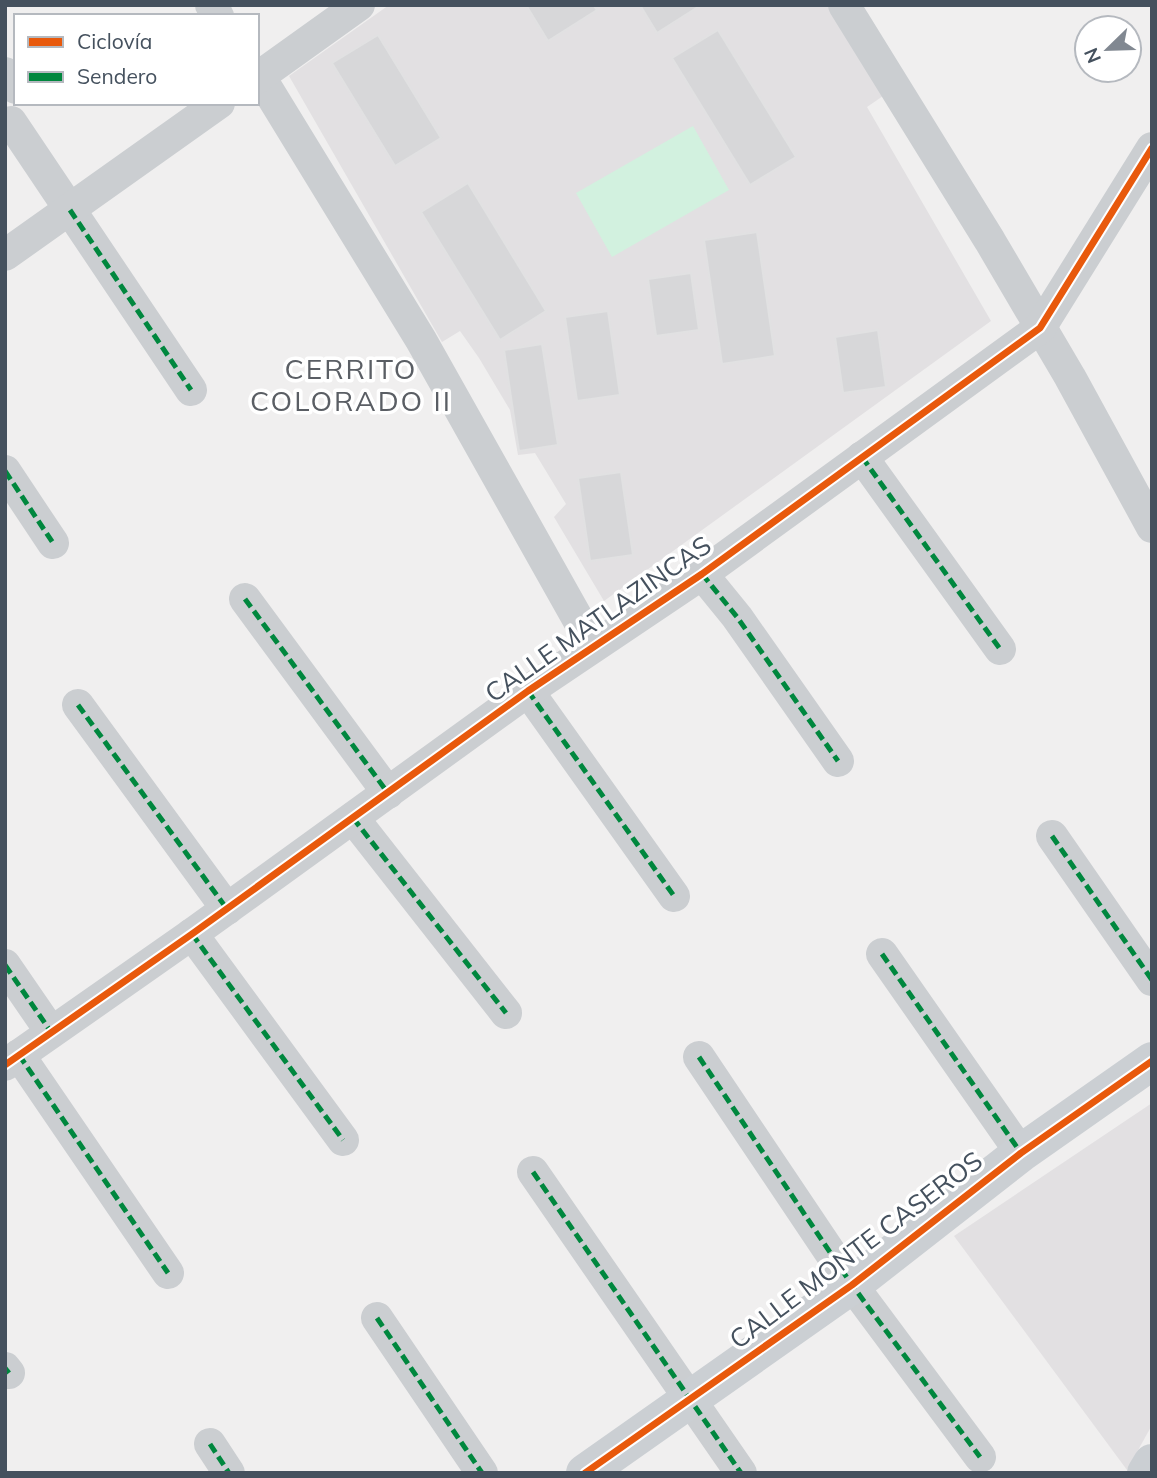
<svg xmlns="http://www.w3.org/2000/svg" width="1157" height="1478" font-family="Mulish,sans-serif">
<style>
.education{fill:#e2e0e2}
.green{fill:#d2f1df}
.building{fill:#d7d7d9;stroke:#e1e1e2;stroke-width:2}
.lines{fill:none;stroke-linecap:round;stroke-linejoin:round}
.street{stroke:#cbced1;stroke-width:32}
.secondary{stroke:#cbcfd3;stroke-width:38}
.quiet{stroke:#00873e;stroke-width:5;stroke-dasharray:10 5;stroke-linecap:butt}
.cycleway-casing{stroke:#fff;stroke-width:11}
.cycleway{stroke:#e8590c;stroke-width:7}
.labels{text-anchor:middle;stroke-width:7;stroke-linejoin:round;paint-order:stroke}
.street-label{font-size:26px;fill:#45515e;stroke:#fff}
.neighbourhood-label{font-size:28px;letter-spacing:2px;fill:#5a5e64;stroke:#fff}
</style>
<rect width="100%" height="100%" fill="#f0efef"/>
<g class="education">
<path d="M 389,5 L 828,5 L 883,96 L 867,107 L 991,321 L 604,601 L 554,517 L 566,504 L 535,453 L 518,455 L 510,410 L 479,358 L 460,331 L 442,342 L 289,76 Z"/>
<path d="M 1152,1103 L 1152,1425 L 1127,1470 L 954,1236 Z"/>
</g>
<path class="green" d="M 693,126 L 729,190 L 612,257 L 576,193 Z"/>
<g class="building">
<path d="M 526,5 L 593,5 L 597,10 L 548,41 Z"/>
<path d="M 640,5 L 701,5 L 657,33 Z"/>
<path d="M 718,30 L 796,157 L 750,185 L 672,58 Z"/>
<path d="M 378,35 L 441,138 L 395,166 L 332,63 Z"/>
<path d="M 468,183 L 546,311 L 500,340 L 421,212 Z"/>
<path d="M 757,232 L 775,356 L 722,364 L 704,240 Z"/>
<path d="M 691,273 L 699,330 L 656,336 L 648,279 Z"/>
<path d="M 608,311 L 620,395 L 577,401 L 565,317 Z"/>
<path d="M 878,330 L 886,387 L 843,393 L 835,337 Z"/>
<path d="M 542,344 L 558,445 L 519,451 L 504,350 Z"/>
<path d="M 621,472 L 633,555 L 590,561 L 578,478 Z"/>
</g>
<g class="lines">
<g class="street">
<path d="M 211,5 L 218,16"/>
<path d="M 844,5 L 990,241 L 1070,377 L 1152,527"/>
<path d="M 257,72 L 421,340 L 593,646"/>
<path d="M 5,73 L 16,88"/>
<path d="M 257,78 L 359,5"/>
<path d="M 11,122 L 191,390"/>
<path d="M 5,255 L 219,103"/>
<path d="M 862,457 L 1000,649"/>
<path d="M 5,471 L 53,543"/>
<path d="M 702,574 L 737,617 L 838,761"/>
<path d="M 245,599 L 388,793"/>
<path d="M 528,691 L 674,896"/>
<path d="M 78,705 L 227,909"/>
<path d="M 353,818 L 506,1013"/>
<path d="M 1052,836 L 1152,980"/>
<path d="M 192,934 L 343,1140"/>
<path d="M 882,954 L 1021,1153"/>
<path d="M 5,965 L 51,1032"/>
<path d="M 19,1055 L 168,1273"/>
<path d="M 699,1057 L 852,1285 L 980,1457"/>
<path d="M 5,1065 L 192,934 L 528,691 L 702,574 L 1040,328 L 1152,148"/>
<path d="M 533,1172 L 741,1473"/>
<path d="M 377,1318 L 482,1473"/>
<path d="M 5,1368 L 9,1373"/>
<path d="M 210,1444 L 229,1473"/>
</g>
<g class="secondary">
<path d="M 585,1473 L 852,1285 L 1021,1153 L 1152,1061"/>
<path d="M 1146,1473 L 1152,1463"/>
</g>
<g class="quiet">
<path d="M 70,210 L 191,390"/>
<path d="M 862,457 L 1000,649"/>
<path d="M 5,471 L 53,543"/>
<path d="M 702,574 L 737,617 L 838,761"/>
<path d="M 245,599 L 388,793"/>
<path d="M 528,691 L 674,896"/>
<path d="M 78,705 L 227,909"/>
<path d="M 353,818 L 506,1013"/>
<path d="M 1052,836 L 1152,980"/>
<path d="M 192,934 L 343,1140"/>
<path d="M 882,954 L 1021,1153"/>
<path d="M 5,965 L 51,1032"/>
<path d="M 19,1055 L 168,1273"/>
<path d="M 699,1057 L 852,1285 L 980,1457"/>
<path d="M 533,1172 L 741,1473"/>
<path d="M 377,1318 L 482,1473"/>
<path d="M 5,1368 L 9,1373"/>
<path d="M 210,1444 L 229,1473"/>
</g>
<g class="cycleway-casing">
<g id="cycleway">
<path d="M 5,1065 L 192,934 L 528,691 L 702,574 L 1040,328 L 1152,148"/>
<path d="M 585,1473 L 852,1285 L 1021,1153 L 1152,1061"/>
</g>
</g>
<use href="#cycleway" class="cycleway"/>
</g>
<g class="labels">
<g class="street-label">
<text transform="translate(598 619) rotate(-35)" y="9">CALLE MATLAZINCAS</text>
<text transform="translate(856 1250) rotate(-37)" y="9">CALLE MONTE CASEROS</text>
</g>
<g class="neighbourhood-label">
<text x="351" y="379">CERRITO<tspan x="351" dy="32">COLORADO II</tspan></text>
</g>
</g>
<rect width="1157" height="1478" fill="none" stroke="#45515e" stroke-width="14"/>
<rect x="14" y="14" width="245" height="91" fill="#ffffff" stroke="#b5b9bf" stroke-width="2"/>
<rect x="28" y="37" width="35" height="10" fill="#e8590c" stroke="#b5b9bf" stroke-width="2"/>
<text x="77" y="49" font-size="21" fill="#45515e">Ciclovía</text>
<rect x="28" y="72" width="35" height="10" fill="#00873e" stroke="#b5b9bf" stroke-width="2"/>
<text x="77" y="84" font-size="21" fill="#45515e">Sendero</text>
<g transform="translate(1108 49) rotate(247)"><circle r="33" fill="#ffffff" stroke="#b5b9bf" stroke-width="2"/>
<path d="M0-5L12 26L0 18L-12 26Z" fill="#818891"/>
<text y="-10" font-size="19" font-weight="bold" text-anchor="middle" fill="#45515e">N</text>
</g>
</svg>
